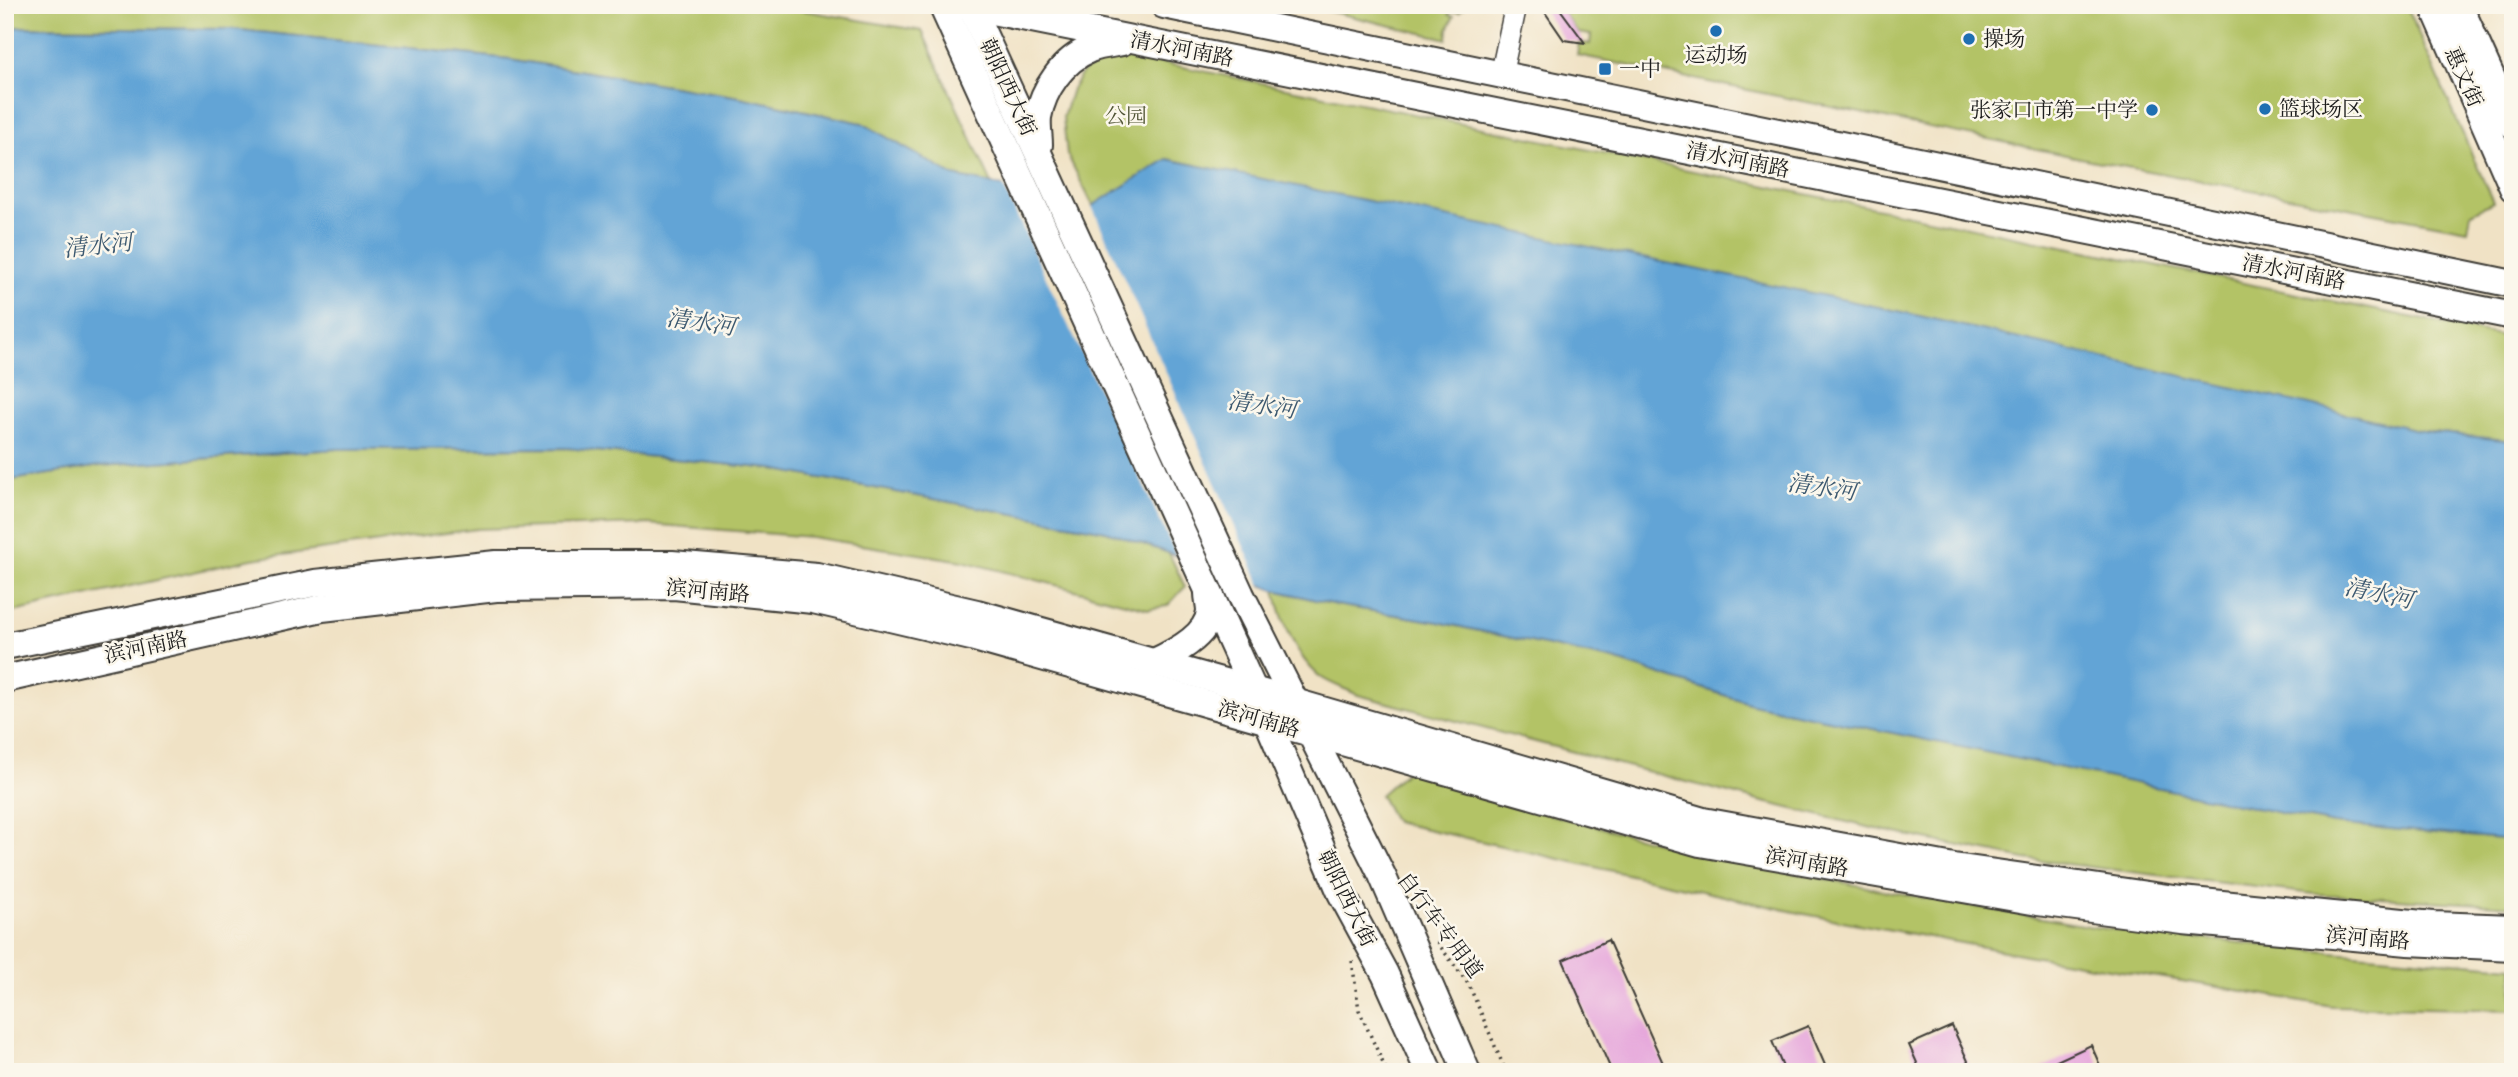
<svg xmlns="http://www.w3.org/2000/svg" width="2518" height="1077" font-family="Vollkorn,'Noto Serif SC',serif">
<style>
.green{fill:#b3c366;stroke:#687041;stroke-width:2}
.water{fill:#62a4d6;stroke:#3f6079;stroke-width:2}
.pier{fill:#f0e2c5}
.building{fill:#e6a7db}
.lines{fill:none;stroke-linecap:round;stroke-linejoin:round}
.minor-casing{stroke:#3c3a35;stroke-width:24}
.major-casing{stroke:#3c3a35;stroke-width:30}
.path{stroke:#3c3a35;stroke-width:3.5;stroke-dasharray:2 5;stroke-linecap:butt}
.minor{stroke:#fff;stroke-width:21}
.major{stroke:#fff;stroke-width:26}
.poi-dot{fill:#1f6fb2;stroke:#fbf7ec;stroke-width:2.5}
.labels{text-anchor:middle;stroke-width:5;stroke-linejoin:round;paint-order:stroke}
.poi-label{font-size:21px;fill:#1c1c1c;stroke:#fbf7ec;text-anchor:start}
.street-label{font-size:21px;fill:#1c1c1c;stroke:#fbf7ec}
.park-label{font-size:21px;fill:#515636;stroke:#fbf7ec}
.water-label{font-size:23px;font-style:italic;fill:#3c5970;stroke:#fbf7ec}
</style>
<rect width="100%" height="100%" fill="#fbf7ec"/>
<filter id="ink" filterUnits="userSpaceOnUse"><feTurbulence type="fractalNoise" baseFrequency=".0143" numOctaves="2"/><feDisplacementMap in="SourceGraphic" scale="14" xChannelSelector="R" yChannelSelector="G"/><feConvolveMatrix kernelMatrix="1 2 1 2 8 2 1 2 1" color-interpolation-filters="sRGB"/></filter>
<filter id="wash" filterUnits="userSpaceOnUse"><feTurbulence type="fractalNoise" baseFrequency=".00686" numOctaves="4" result="noise"/><feDisplacementMap in="SourceGraphic" scale="28" xChannelSelector="R" yChannelSelector="G"/><feGaussianBlur stdDeviation="1.57" result="paint"/><feColorMatrix in="noise" values="0 0 0 0 0 0 0 0 0 0 0 0 0 0 0 0 0 1.4 0 .05"/><feComposite in="paint" operator="in"/></filter>
<g filter="url(#wash)">
<rect width="100%" height="100%" fill="#f0e2c5"/>
<g class="green">
<path d="M 5,5 L 772,5 L 922,31 L 992,184 L 954,176 L 862,123 L 740,97 L 510,59 L 232,29 L 5,27 Z"/>
<path d="M 1303,5 L 1466,5 L 1459,12 L 1450,11 L 1449,15 L 1454,16 L 1448,29 L 1447,39 Z"/>
<path d="M 1557,5 L 2406,5 L 2493,202 L 2471,213 L 2468,230 L 2110,164 L 1577,55 L 1579,42 L 1590,44 L 1591,35 L 1578,33 Z"/>
<path d="M 1114,53 L 2513,338 L 2513,441 L 2423,431 L 1167,159 L 1093,206 L 1067,154 L 1063,117 L 1072,89 L 1088,64 Z"/>
<path d="M 566,448 L 772,469 L 1106,531 L 1169,553 L 1185,587 L 1167,606 L 1148,609 L 963,561 L 811,537 L 647,524 L 477,529 L 252,559 L 5,614 L 5,481 L 100,466 L 338,449 Z"/>
<path d="M 1275,590 L 1336,605 L 1438,622 L 1614,660 L 1752,704 L 2334,824 L 2513,840 L 2513,906 L 2314,894 L 2025,859 L 1876,829 L 1755,800 L 1358,695 C 1346,689 1330,684 1319,676 C 1294,654 1282,621 1275,590 Z"/>
<path d="M 1408,770 L 1540,812 L 1724,859 L 1892,892 L 2099,928 L 2319,951 L 2513,967 L 2513,1010 L 2332,1006 L 2037,957 L 1799,913 L 1395,822 L 1380,795 Z"/>
</g>
<path class="water" d="M 5,27 L 232,29 L 510,59 L 740,97 L 862,123 L 954,176 L 1092,206 L 1167,159 L 1898,311 L 2423,431 L 2513,441 L 2513,840 L 2334,824 L 1752,704 L 1614,660 L 1438,622 L 1336,605 L 1275,590 L 1106,531 L 772,469 L 566,448 L 338,449 L 100,466 L 5,481 Z"/>
<path class="pier" d="M 1001,182 L 1090,202 L 1263,590 L 1178,559 Z"/>
<g id="blocks">
<g class="building">
<path d="M 1540,5 L 1557,5 L 1585,43 L 1564,40 Z"/>
<path d="M 1608,940 L 1667,1072 L 1612,1072 L 1563,960 Z"/>
<path d="M 1808,1026 L 1828,1072 L 1785,1072 L 1772,1041 Z"/>
<path d="M 1952,1026 L 1973,1072 L 1921,1072 L 1909,1045 Z"/>
<path d="M 2091,1045 L 2103,1072 L 2033,1072 Z"/>
</g>
</g>
</g>
<g filter="url(#ink)">
<use href="#blocks" fill-opacity="0" stroke="#3c3a35" stroke-width="2"/>
<g class="lines">
<g class="minor-casing">
<path id="minor" d="M 1501,76 L 1516,5"/>
</g>
<g class="major-casing">
<g id="major">
<path d="M 942,5 L 1268,722 L 1341,893 L 1385,974 L 1429,1072"/>
<path d="M 962,5 L 2513,316"/>
<path d="M 970,5 L 1241,595 L 1382,875 L 1467,1072"/>
<path d="M 1164,5 L 2513,284"/>
<path d="M 2433,5 L 2513,188"/>
<path d="M 2459,5 L 2513,125"/>
<path d="M 1039,145 C 1039,136 1037,126 1038,117 C 1043,89 1063,60 1090,49 C 1100,45 1112,44 1122,42"/>
<path d="M 5,646 L 315,583 L 496,564 L 672,564 L 817,576 L 977,613 L 1253,690 L 1703,821 L 1954,867 L 2182,900 L 2433,925 L 2513,928"/>
<path d="M 1152,663 C 1172,654 1208,636 1210,611 C 1210,605 1208,599 1208,593"/>
<path d="M 5,679 L 322,608 L 496,588 L 674,586 L 813,600 L 971,637 L 1700,843 L 2038,902 L 2183,921 L 2408,942 L 2513,947"/>
</g>
</g>
<g class="path">
<path d="M 1437,942 L 1469,985 L 1506,1072"/>
<path d="M 1352,961 L 1359,1010 L 1387,1072"/>
</g>
<use href="#minor" class="minor"/>
<use href="#major" class="major"/>
</g>
</g>
<g class="poi-dot">
<circle cx="1716" cy="31" r="7"/>
<circle cx="1969" cy="39" r="7"/>
<rect x="1598" y="62" width="14" height="14" rx="3.5"/>
<circle cx="2265" cy="109" r="7"/>
<circle cx="2152" cy="110" r="7"/>
</g>
<g class="labels">
<g class="poi-label">
<text x="1983" y="46">操场</text>
<text x="1716" y="62" text-anchor="middle">运动场</text>
<text x="1619" y="76">一中</text>
<text x="2279" y="116">篮球场区</text>
<text x="2138" y="117" text-anchor="end">张家口市第一中学</text>
</g>
<g class="street-label">
<text transform="translate(1182 49) rotate(11)" y="7">清水河南路</text>
<text transform="translate(2464 77) rotate(66)" y="7">惠文街</text>
<text transform="translate(1008 87) rotate(65)" y="7">朝阳西大街</text>
<text transform="translate(1738 160) rotate(11)" y="7">清水河南路</text>
<text transform="translate(2294 272) rotate(11)" y="7">清水河南路</text>
<text transform="translate(708 591) rotate(5)" y="7">滨河南路</text>
<text transform="translate(146 647) rotate(-12)" y="7">滨河南路</text>
<text transform="translate(1259 719) rotate(16)" y="7">滨河南路</text>
<text transform="translate(1807 862) rotate(10)" y="7">滨河南路</text>
<text transform="translate(1347 898) rotate(64)" y="7">朝阳西大街</text>
<text transform="translate(1440 925) rotate(53)" y="7">自行车专用道</text>
<text transform="translate(2368 938) rotate(5)" y="7">滨河南路</text>
</g>
<g class="park-label">
<text x="1126" y="123">公园</text>
</g>
<g class="water-label">
<text transform="translate(98 245) rotate(-6)" y="8">清水河</text>
<text transform="translate(701 322) rotate(8)" y="8">清水河</text>
<text transform="translate(1262 405) rotate(8)" y="8">清水河</text>
<text transform="translate(1822 487) rotate(8)" y="8">清水河</text>
<text transform="translate(2379 593) rotate(12)" y="8">清水河</text>
</g>
</g>
<rect width="2518" height="1077" fill="none" stroke="#fbf7ec" stroke-width="28"/>
</svg>
